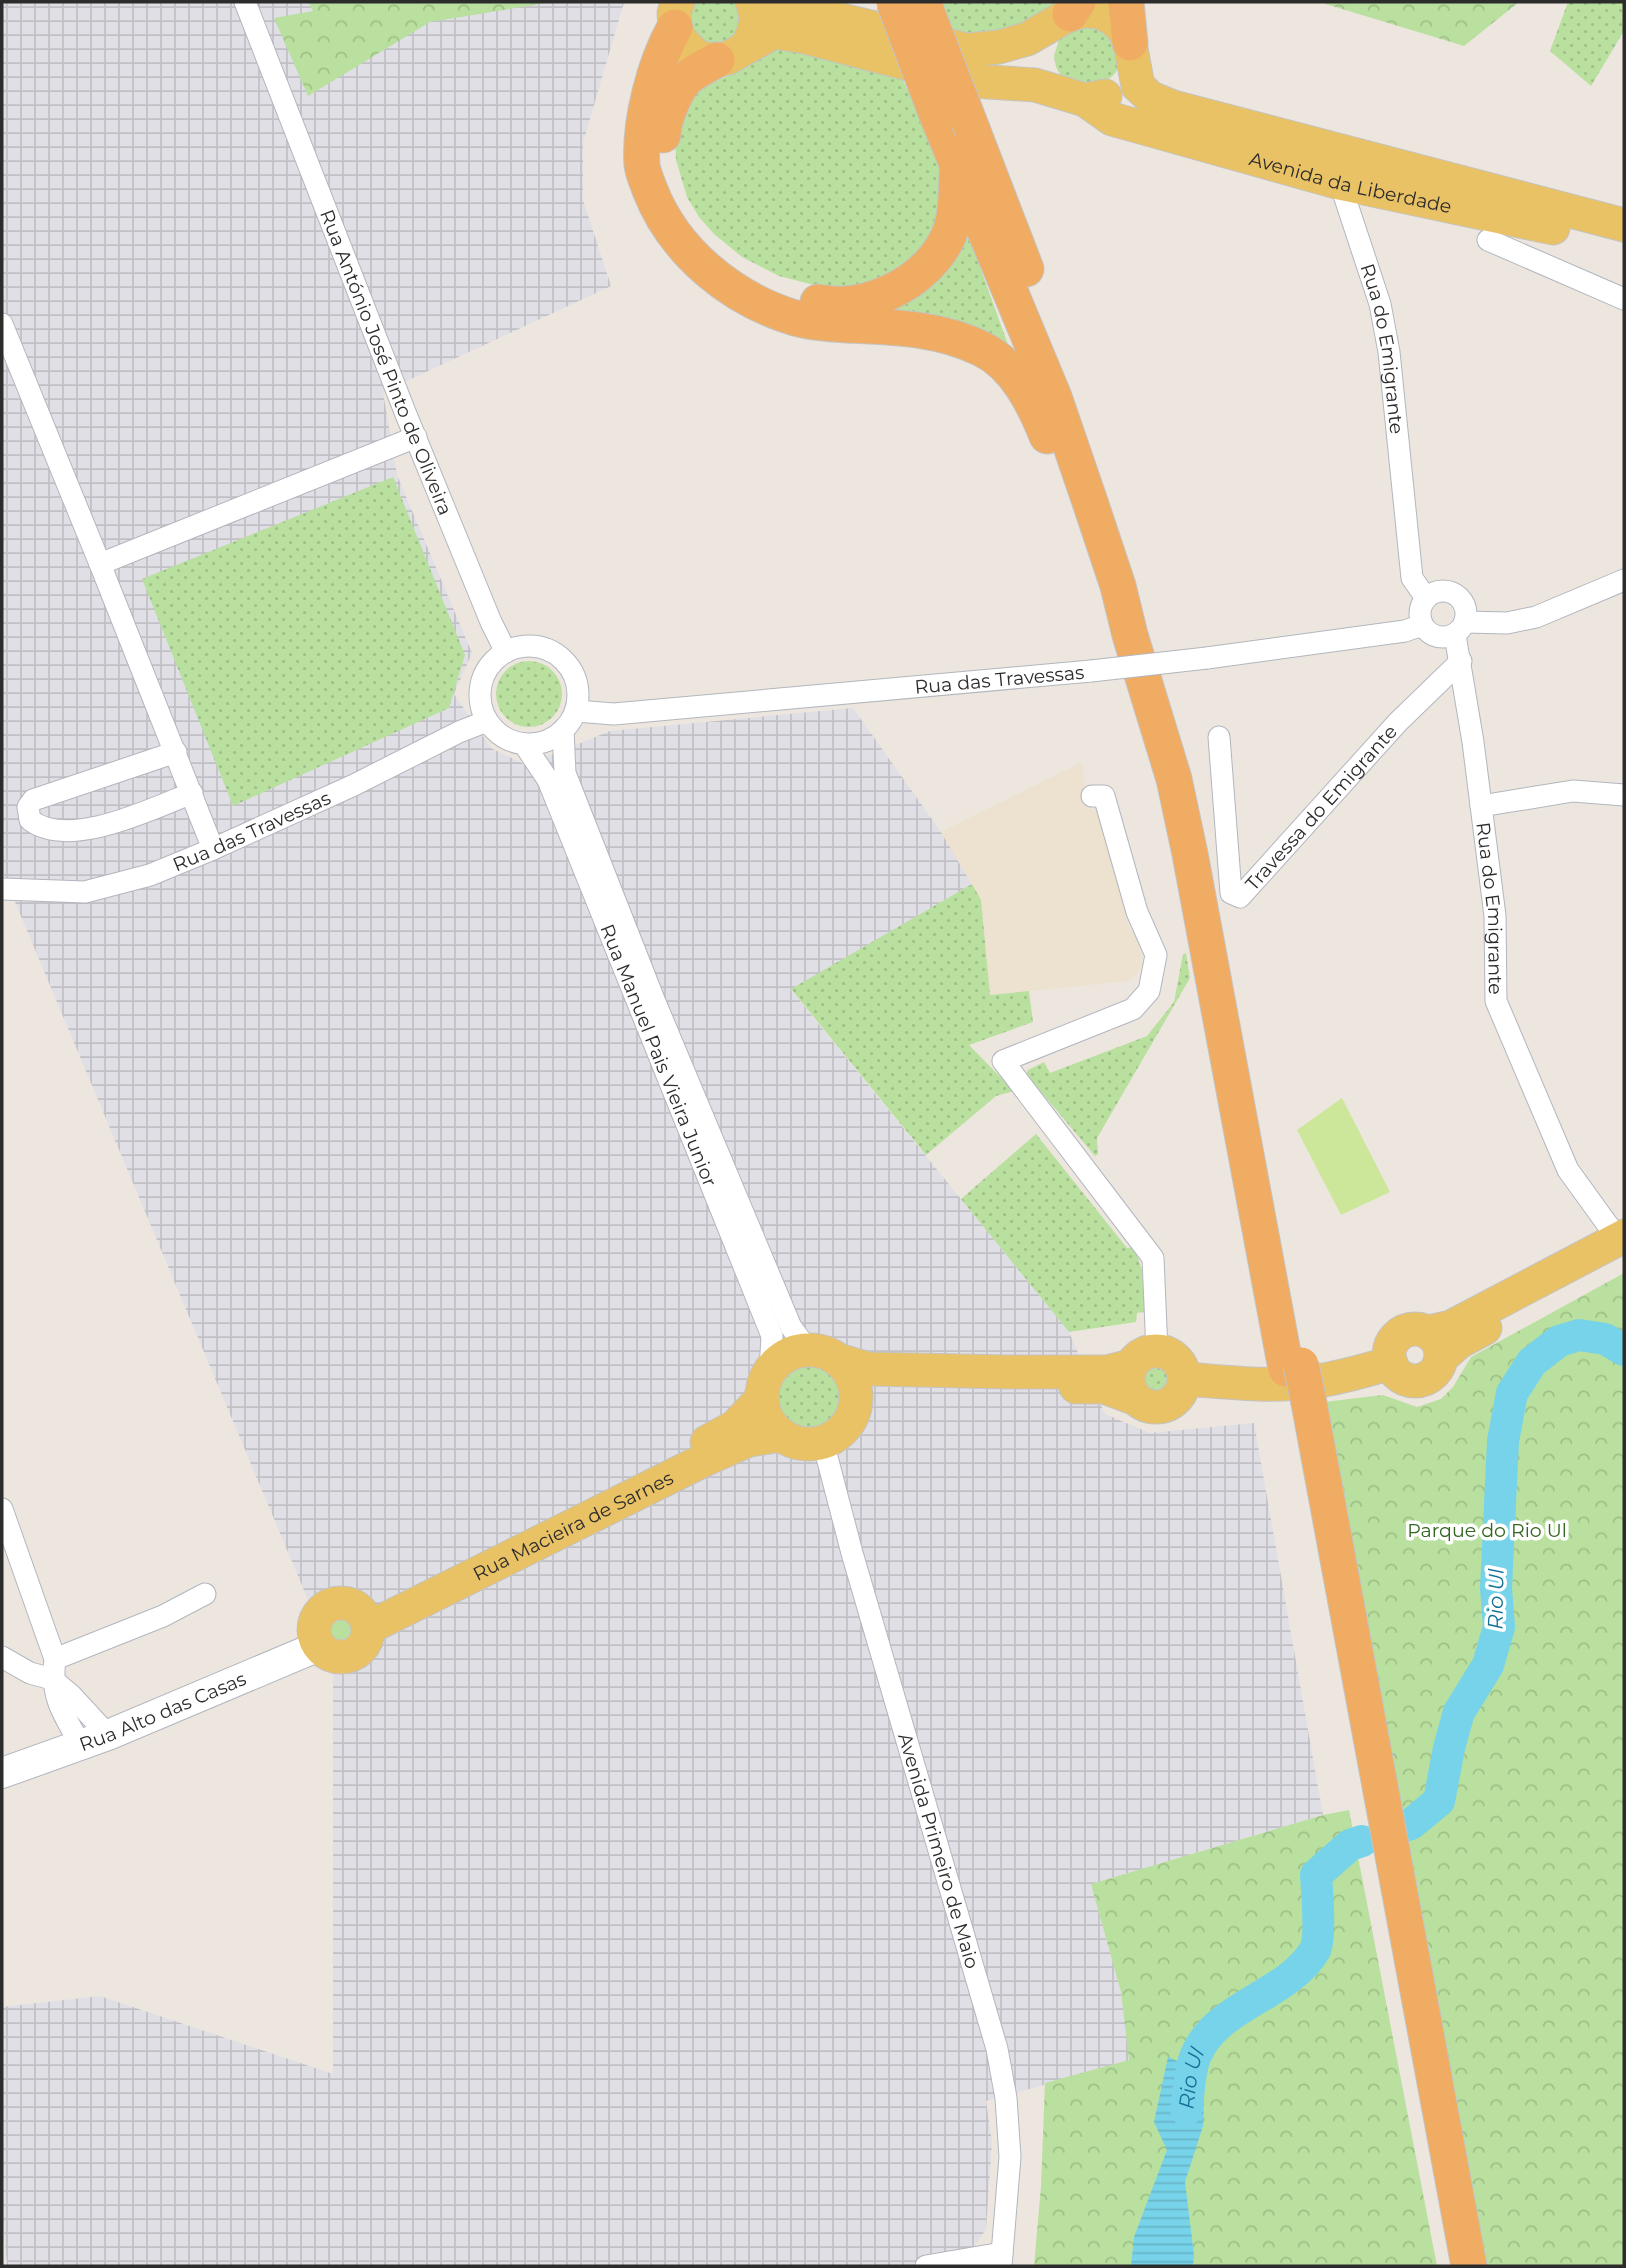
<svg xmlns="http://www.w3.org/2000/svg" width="1626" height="2268" font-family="Montserrat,sans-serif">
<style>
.industrial{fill:url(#industrial-grid)}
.education{fill:#ede1cf}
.grass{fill:url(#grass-dots)}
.forest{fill:url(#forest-crowns)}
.garden{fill:#b9e09e}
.pitch{fill:#cce79a}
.water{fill:url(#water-rules)}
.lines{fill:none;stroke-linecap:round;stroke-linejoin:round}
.river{stroke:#77d3e9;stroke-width:32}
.minor-casing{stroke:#b2b6be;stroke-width:23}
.secondary-casing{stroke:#b2b6be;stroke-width:32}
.primary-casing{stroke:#c4c4c4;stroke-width:35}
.trunk-casing{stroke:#c4c4c4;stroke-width:37}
.minor{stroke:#fff;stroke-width:21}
.secondary{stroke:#fff;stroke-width:30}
.primary{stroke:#eac266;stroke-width:33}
.trunk{stroke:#f0ac63;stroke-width:35}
.minor-bridge-casing{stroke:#b2b6be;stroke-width:23;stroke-linecap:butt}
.trunk-bridge-casing{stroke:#c4c4c4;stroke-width:37;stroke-linecap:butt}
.minor-bridge{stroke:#fff;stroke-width:21}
.trunk-bridge{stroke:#f0ac63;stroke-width:35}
.labels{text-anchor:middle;stroke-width:7;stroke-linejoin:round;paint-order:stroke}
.street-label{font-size:19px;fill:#2c2c2c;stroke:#fff}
.park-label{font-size:19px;fill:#32661e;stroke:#fff}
.water-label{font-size:21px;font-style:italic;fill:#147397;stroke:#fff}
</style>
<defs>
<pattern id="industrial-grid" width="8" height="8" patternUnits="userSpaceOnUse" patternTransform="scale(1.75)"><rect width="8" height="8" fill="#e0dfe6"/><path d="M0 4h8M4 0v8" fill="none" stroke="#c0c0c5"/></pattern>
<pattern id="grass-dots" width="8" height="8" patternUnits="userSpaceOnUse" patternTransform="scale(1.75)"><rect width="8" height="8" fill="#b9e09e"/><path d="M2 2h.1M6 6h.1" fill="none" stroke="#9fc088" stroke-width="1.8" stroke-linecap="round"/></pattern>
<pattern id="forest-crowns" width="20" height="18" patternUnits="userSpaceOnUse" patternTransform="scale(1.75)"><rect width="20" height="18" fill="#b9e09e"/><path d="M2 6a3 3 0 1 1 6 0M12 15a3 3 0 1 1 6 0" fill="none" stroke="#9fc088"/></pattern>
<pattern id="water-rules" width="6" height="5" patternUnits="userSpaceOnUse" patternTransform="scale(1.75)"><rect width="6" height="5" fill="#77d3e9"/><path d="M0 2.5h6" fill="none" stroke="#67b5c8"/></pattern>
</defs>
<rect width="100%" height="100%" fill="#ede6df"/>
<path class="industrial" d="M 2,2 L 624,2 L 583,143 L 583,200 L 611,286 L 383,392 L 397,475 L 472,653 L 454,694 L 491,748 L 526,765 L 610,731 L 853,708 L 941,832 L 972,884 L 791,990 L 1069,1332 L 1105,1414 L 1150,1433 L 1254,1423 L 1323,1815 L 1092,1884 L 1121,1992 L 1130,2061 L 986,2101 L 992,2142 L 986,2229 L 976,2244 L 974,2266 L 7,2266 L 2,2209 L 2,2007 L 100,1996 L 333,2074 L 333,1670 L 337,1669 L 2,871 Z"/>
<path class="education" d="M 1082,762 L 1088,809 L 1101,808 L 1128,900 L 1125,913 L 1129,927 L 1138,940 L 1142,962 L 1141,968 L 1138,973 L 1127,981 L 990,995 L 981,900 L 941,832 Z"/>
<g class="grass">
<path d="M 694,2 L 737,2 L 740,5 L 740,33 L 717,48 L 693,37 L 688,11 Z"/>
<path d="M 940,2 L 1058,2 L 1019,31 L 958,38 Z"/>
<path d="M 1568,2 L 1624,2 L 1624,31 L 1591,86 L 1550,51 Z"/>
<path d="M 1078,23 L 1110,30 C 1122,64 1127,73 1090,89 L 1061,76 L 1056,67 L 1054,56 L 1060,36 Z"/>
<path d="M 768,45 L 901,76 L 934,145 L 944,180 L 943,213 L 915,261 L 863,286 L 822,287 L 779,276 L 742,257 L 714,234 L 699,217 L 687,197 L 676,160 L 675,137 L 686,96 C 715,80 748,71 768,45 Z"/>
<path d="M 966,228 L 1011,353 L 877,307 Z"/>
<path d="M 393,477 L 465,655 L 449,708 L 233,806 L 142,579 Z"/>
<circle cx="529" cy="694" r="33"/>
<path d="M 972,884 L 981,900 L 990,995 L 1029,991 L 1033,1022 L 969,1045 L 1014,1091 L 996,1096 L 926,1155 L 791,989 Z"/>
<path d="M 1186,953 L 1190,978 L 1097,1138 L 1098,1154 L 1095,1156 L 1026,1074 L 1028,1070 L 1044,1062 L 1050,1073 L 1147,1036 L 1174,1002 L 1183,954 Z"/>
<path d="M 1036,1134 L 1127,1248 L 1134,1247 L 1142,1270 L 1145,1312 L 1137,1313 L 1136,1322 L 1069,1332 L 961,1199 Z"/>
<circle cx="808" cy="1397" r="33"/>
<circle cx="1156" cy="1381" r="15"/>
</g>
<g class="forest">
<path d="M 308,2 L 552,2 L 430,22 L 308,96 L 274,18 L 313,11 Z"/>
<path d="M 1319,2 L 1519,2 L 1464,46 Z"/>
<path d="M 1624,1273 L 1624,2266 L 1483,2266 L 1324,1402 L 1383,1395 L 1417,1407 L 1441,1399 L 1453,1387 L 1471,1357 Z"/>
<path d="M 1349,1810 L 1437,2266 L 1034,2266 L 1041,2186 L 1045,2083 L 1129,2060 L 1121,1992 L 1091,1884 L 1323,1815 Z"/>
</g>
<circle class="garden" cx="343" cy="1632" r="16"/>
<path class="pitch" d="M 1342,1098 L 1390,1192 L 1341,1215 L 1297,1130 Z"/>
<path class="water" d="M 1168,2057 L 1205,2073 L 1203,2126 L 1185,2182 L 1194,2255 L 1193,2266 L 1131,2266 L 1134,2237 L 1167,2150 L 1154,2122 Z"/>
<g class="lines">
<g class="river">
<path d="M 1398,1828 L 1411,1824 L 1439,1801 L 1449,1748 L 1459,1712 L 1488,1665 L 1499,1627 L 1496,1588 L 1503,1441 L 1512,1393 L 1532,1362 L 1559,1341 L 1579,1335 L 1605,1339 L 1624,1350"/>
<path id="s1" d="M 1186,2110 C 1189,2093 1189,2073 1195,2057 C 1216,2004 1287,1997 1315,1950 C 1321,1938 1317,1890 1316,1875 L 1350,1845 L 1362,1841"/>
</g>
<g class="minor-casing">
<g id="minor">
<path id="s2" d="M 245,2 L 405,412 L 491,622 L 506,652"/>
<path id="s3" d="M 1340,183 L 1380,304 L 1389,352 L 1412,578 L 1426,598"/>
<path d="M 1488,240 L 1624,299"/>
<path d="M 2,324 L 100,564 L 416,437"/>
<path d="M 100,564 L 213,849"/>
<circle cx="1443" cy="614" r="23"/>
<path d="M 1466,622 L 1507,623 L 1536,617 L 1624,580"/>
<path id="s4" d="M 1455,635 L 1473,742 L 1495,916 L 1496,1001 L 1568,1170 L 1618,1239"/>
<circle cx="529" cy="695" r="49"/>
<path d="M 1207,658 L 1405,631 L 1422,625"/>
<path id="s5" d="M 576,711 L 614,714 L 1091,671"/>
<path d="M 563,730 L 565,773 L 655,1002 L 791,1327 L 808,1350"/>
<path id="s6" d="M 1219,737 L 1231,893 L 1240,897 L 1398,722 L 1461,661"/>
<path id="s7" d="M 524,744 L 548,780 L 772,1336 L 770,1371"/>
<path d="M 176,752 L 33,800 L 28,807 L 30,820 C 69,850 151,809 192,793"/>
<path d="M 1092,796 L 1104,796 L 1137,912 L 1156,955 L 1149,991 L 1133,1009 L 1003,1061 L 1153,1258 L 1157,1351"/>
<path d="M 1481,806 L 1573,791 L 1624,795"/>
<path id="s8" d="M 2,889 L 85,892 L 150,875 L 213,849 L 354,785 L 459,732 L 487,721"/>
<path id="s9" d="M 823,1442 L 852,1553 L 997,2049 L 1006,2098 L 1010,2157 L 1001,2266"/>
<path d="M 2,1509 L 55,1659 C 50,1696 63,1714 81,1745"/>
<path d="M 2,1657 L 30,1673 L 52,1679 L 72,1696 L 108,1735"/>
<path d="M 55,1659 L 163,1616 L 205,1594"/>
<path d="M 926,2266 L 1002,2253"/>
</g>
</g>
<g class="secondary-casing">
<g id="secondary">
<path id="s10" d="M 2,1773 L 108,1735 L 319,1646"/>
</g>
</g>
<g class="primary-casing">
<g id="primary">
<path d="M 678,2 L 674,13 L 675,27 L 679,38 L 695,55 L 706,59 L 717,60 L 728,58 L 774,32 L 805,37 L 974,81 L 1035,85 L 1085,100 L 1105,96"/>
<path d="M 780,2 L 808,12 L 967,50 L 999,47 L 1027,39 L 1070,14 L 1085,11 L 1100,12 L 1113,19 L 1124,29 L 1130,43 L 1138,86 L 1151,98 L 1173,107 L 1624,225"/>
<path d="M 747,46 C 755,31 759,18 752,2"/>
<path id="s11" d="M 1085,100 L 1112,119 L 1340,183 L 1553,228"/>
<circle cx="1415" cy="1355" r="26"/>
<path d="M 1428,1332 L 1451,1327 L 1624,1236"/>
<circle cx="809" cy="1397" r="47"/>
<circle cx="1156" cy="1379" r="28"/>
<path d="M 1441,1358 L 1459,1342 L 1485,1328"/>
<path d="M 838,1360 L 869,1369 L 1010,1372 L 1107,1372 L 1131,1366"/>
<path d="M 1185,1379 C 1228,1382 1273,1388 1316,1381 C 1341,1378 1366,1370 1391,1363"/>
<path d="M 1076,1387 L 1104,1387 L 1134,1398"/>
<path d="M 707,1442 L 736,1426 L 762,1398"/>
<circle cx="341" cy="1630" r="27"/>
<path id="s12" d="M 368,1628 L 704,1460 L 749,1440 L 782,1435"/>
</g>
</g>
<g class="trunk-casing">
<g id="trunk">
<path d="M 1126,2 L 1130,43"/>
<path d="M 1070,14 L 1078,2"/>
<path d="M 675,27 C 654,64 639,123 642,165 C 643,173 647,182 650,190 C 674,252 732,299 795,318 C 812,323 831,324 848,325 C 894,327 940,328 982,349 C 1015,365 1034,403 1047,436"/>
<path d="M 938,118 L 1054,397 L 1090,502 L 1118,586 L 1130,635 L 1174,779 L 1190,854 L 1286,1369"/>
<path d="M 972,129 L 1026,269"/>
<path d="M 663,135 C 663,124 666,117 670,107 C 682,77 689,75 717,60"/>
<path d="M 818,302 C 866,312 923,284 946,241 C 957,221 956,195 957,173"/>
<path d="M 1309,1403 L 1469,2266"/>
</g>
</g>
<use href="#minor" class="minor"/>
<use href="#secondary" class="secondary"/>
<use href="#primary" class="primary"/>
<use href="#trunk" class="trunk"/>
<g class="minor-bridge-casing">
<path id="minor-bridge" d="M 1091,671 L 1207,658"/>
</g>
<g class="trunk-bridge-casing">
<g id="trunk-bridge">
<path d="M 894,2 L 938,118"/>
<path d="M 923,2 L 972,129"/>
<path d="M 1301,1365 L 1309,1403"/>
</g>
</g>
<use href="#minor-bridge" class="minor-bridge"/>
<use href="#trunk-bridge" class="trunk-bridge"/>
</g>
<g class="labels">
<g class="street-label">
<text dy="7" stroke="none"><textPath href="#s11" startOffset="280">Avenida da Liberdade</textPath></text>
<text dy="7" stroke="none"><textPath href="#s3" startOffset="172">Rua do Emigrante</textPath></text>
<text dy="7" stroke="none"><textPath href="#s2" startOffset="387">Rua António José Pinto de Oliveira</textPath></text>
<text dy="7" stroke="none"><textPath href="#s5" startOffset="425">Rua das Travessas</textPath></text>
<text dy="7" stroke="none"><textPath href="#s6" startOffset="287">Travessa do Emigrante</textPath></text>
<text dy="7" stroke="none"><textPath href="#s8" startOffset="261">Rua das Travessas</textPath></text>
<text dy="7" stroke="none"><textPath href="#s4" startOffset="276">Rua do Emigrante</textPath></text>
<text dy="7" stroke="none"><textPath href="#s7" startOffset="340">Rua Manuel Pais Vieira Junior</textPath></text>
<text dy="7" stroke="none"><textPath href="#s12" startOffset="229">Rua Macieira de Sarnes</textPath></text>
<text dy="7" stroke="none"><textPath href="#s10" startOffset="172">Rua Alto das Casas</textPath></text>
<text dy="7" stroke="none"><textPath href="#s9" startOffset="425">Avenida Primeiro de Maio</textPath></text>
</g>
<g class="park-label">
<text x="1487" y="1537">Parque do Rio Ul</text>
</g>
<g class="water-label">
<text transform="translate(1496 1599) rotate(-89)" y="7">Rio Ul</text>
<text dy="7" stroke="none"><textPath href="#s1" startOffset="32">Rio Ul</textPath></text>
</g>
</g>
<rect width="1626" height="2268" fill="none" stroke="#2c2c2c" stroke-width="7"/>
</svg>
